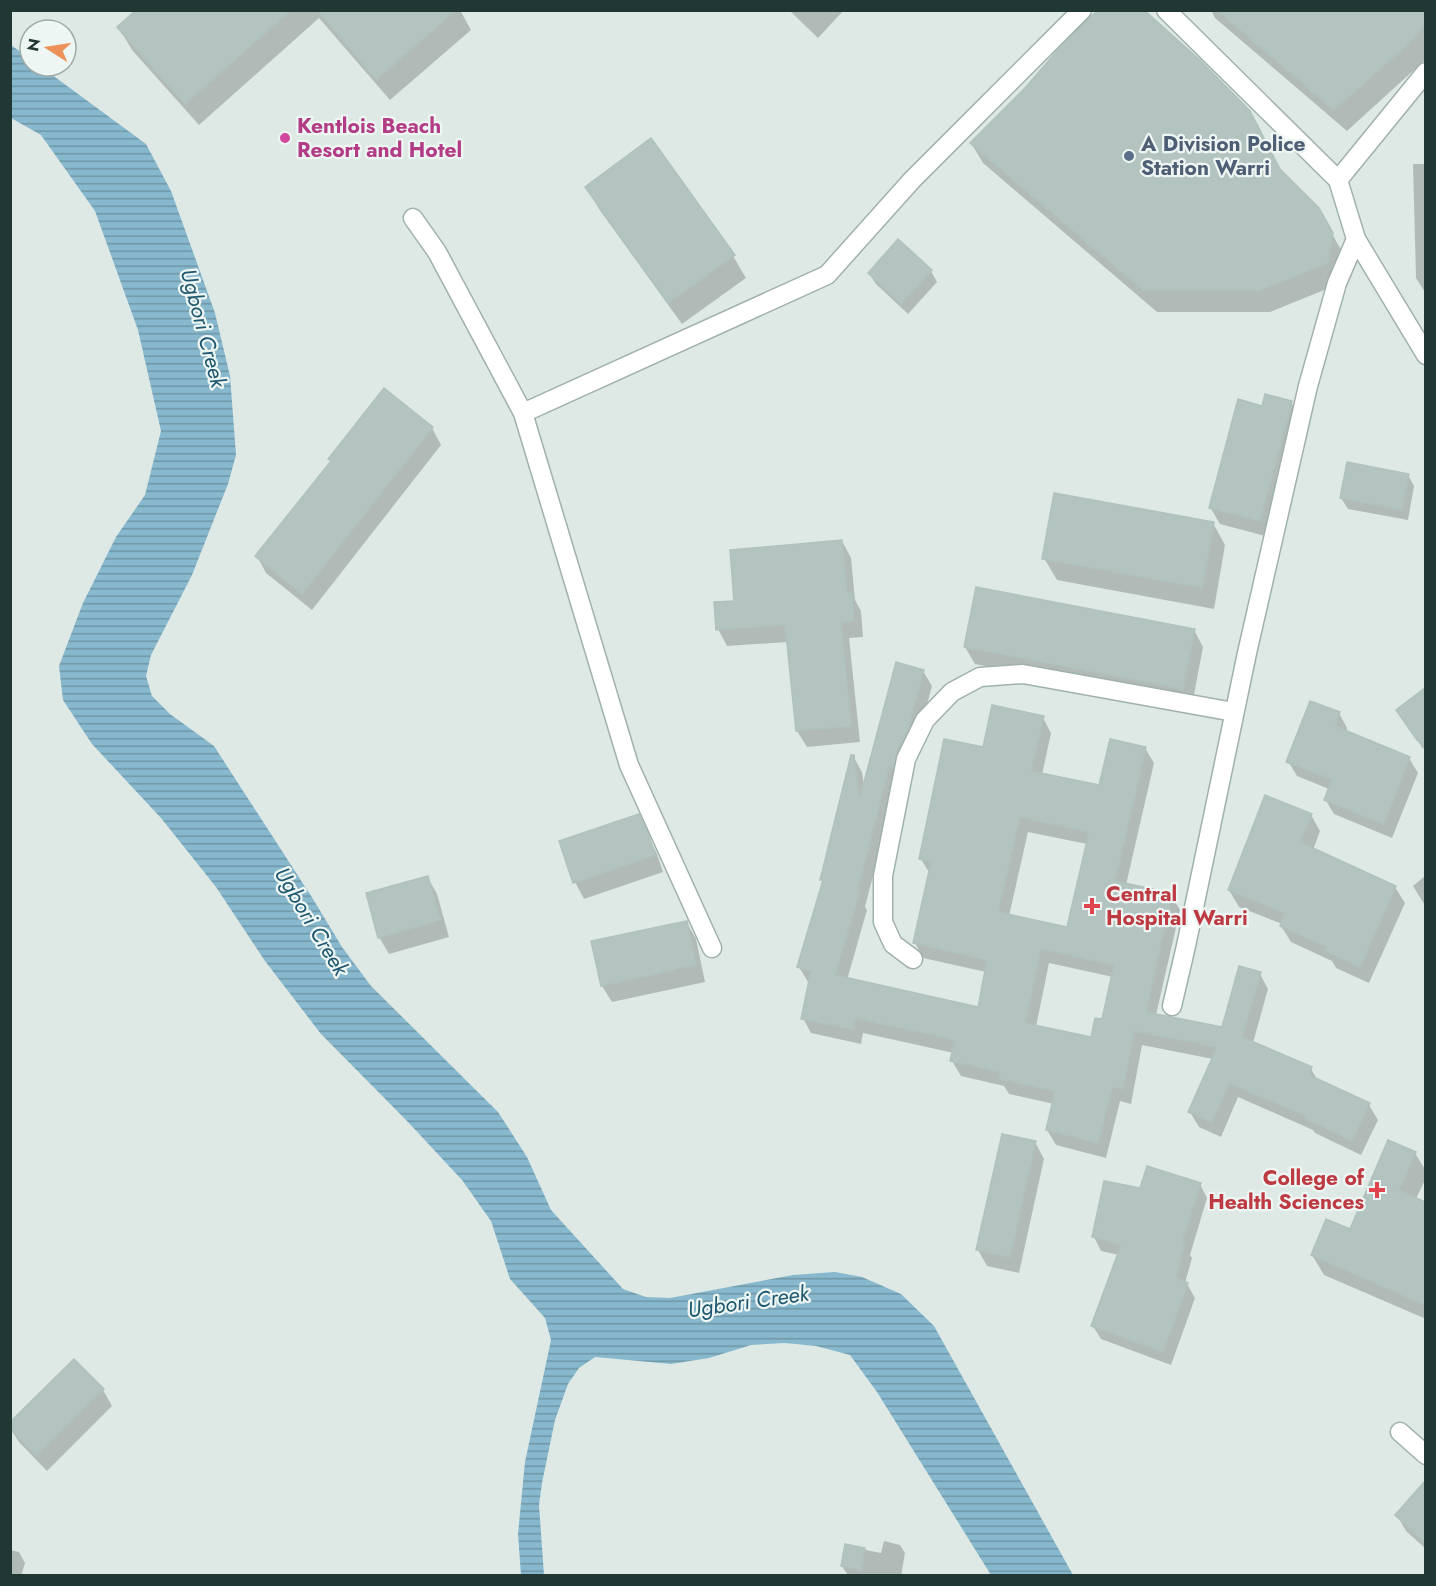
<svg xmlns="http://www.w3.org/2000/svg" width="1436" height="1586" font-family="Jost,sans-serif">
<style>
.water{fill:url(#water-rules)}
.shadow{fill:#0003;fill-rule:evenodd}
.building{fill:#b3c3bf;stroke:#b0c2bd;stroke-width:1.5;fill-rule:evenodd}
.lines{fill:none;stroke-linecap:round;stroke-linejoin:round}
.minor-casing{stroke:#a1b0ac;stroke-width:21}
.minor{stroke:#fff;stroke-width:18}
.hotel-dot{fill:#d1479c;stroke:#eef6f3;stroke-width:2}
.service-dot{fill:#5c6f8a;stroke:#eef6f3;stroke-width:2}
.health-dot{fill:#e0444e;stroke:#eef6f3;stroke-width:2}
.labels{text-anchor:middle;stroke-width:4.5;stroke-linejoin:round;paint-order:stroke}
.hotel-label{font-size:21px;font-weight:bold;fill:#b23c85;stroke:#eef6f3;text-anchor:start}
.service-label{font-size:21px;font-weight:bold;fill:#4e5e75;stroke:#eef6f3;text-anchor:start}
.health-label{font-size:21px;font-weight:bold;fill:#be3a42;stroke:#eef6f3;text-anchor:start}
.water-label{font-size:22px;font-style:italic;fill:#1d5770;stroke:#eef6f3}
</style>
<defs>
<pattern id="water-rules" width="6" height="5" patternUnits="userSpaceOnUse" patternTransform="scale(1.5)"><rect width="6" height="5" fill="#87b8cd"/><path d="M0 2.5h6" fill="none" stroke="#6e96a7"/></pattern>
</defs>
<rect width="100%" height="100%" fill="#dee9e5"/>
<path class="water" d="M 11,45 L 30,59 L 30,66 L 40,66 L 146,144 L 171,191 L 215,313 L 230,376 L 236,455 L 228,484 L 192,575 L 151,655 L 146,676 L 152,696 L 170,714 L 214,746 L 313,899 L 342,947 L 371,986 L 498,1112 L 527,1157 L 551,1210 L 623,1289 L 646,1297 L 670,1298 L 793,1275 L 835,1272 L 862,1277 L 901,1294 L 934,1326 L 1073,1575 L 991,1575 L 877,1392 L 850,1355 L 816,1346 L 785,1343 L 751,1345 L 709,1358 L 671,1364 L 595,1357 L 579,1368 L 568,1384 L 555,1420 L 542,1483 L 539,1505 L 544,1575 L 521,1575 L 518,1534 L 525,1462 L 551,1340 L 545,1318 L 510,1279 L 491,1221 L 462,1180 L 408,1122 L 321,1034 L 265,961 L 216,887 L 161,818 L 92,744 L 63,700 L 59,666 L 83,603 L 116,537 L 145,495 L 161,431 L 138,330 L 95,211 L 41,135 L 11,118 Z"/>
<g class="shadow">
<path d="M 138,10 L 460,10 L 471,30 L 390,100 L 319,18 L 199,125 L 132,50 L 119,28 Z"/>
<path d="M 789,10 L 844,10 L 818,38 Z"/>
<path d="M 1211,10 L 1426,10 L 1426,59 L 1347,131 L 1215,18 Z"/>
<path d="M 971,143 L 1282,173 L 1318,209 L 1344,255 L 1339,284 L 1270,312 L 1157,312 L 983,163 Z"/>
<path d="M 1413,164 L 1426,164 L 1426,294 L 1416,278 Z"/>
<path d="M 587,187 L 733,256 L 746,278 L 682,324 L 599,209 Z"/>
<path d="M 931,271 L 937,282 L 908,314 L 876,284 L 869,273 Z"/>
<path d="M 1291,402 L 1300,419 L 1269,537 L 1220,524 L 1210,507 Z"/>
<path d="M 432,428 L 441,445 L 312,610 L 266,573 L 257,556 L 332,463 L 330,459 Z"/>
<path d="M 1408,475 L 1414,486 L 1408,520 L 1348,509 L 1341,498 Z"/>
<path d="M 1213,523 L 1225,545 L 1214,609 L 1057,580 L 1044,558 Z"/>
<path d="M 842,541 L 851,558 L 855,600 L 861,611 L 863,637 L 849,638 L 860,742 L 807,747 L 797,731 L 788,642 L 727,646 L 718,629 Z"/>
<path d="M 1194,630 L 1203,647 L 1192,705 L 975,664 L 965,647 Z"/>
<path d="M 923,671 L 932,686 L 916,745 L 897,782 L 865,907 L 867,910 L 847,980 L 979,1009 L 986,972 L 923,958 L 915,943 L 930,874 L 921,859 L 984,749 L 1043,718 L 1051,733 L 1042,775 L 1101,787 L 1145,748 L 1154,763 L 1126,885 L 1171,895 L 1180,910 L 1156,1015 L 1223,1028 L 1260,974 L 1268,989 L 1253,1043 L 1311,1069 L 1318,1081 L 1369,1105 L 1378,1120 L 1361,1155 L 1315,1133 L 1313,1130 L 1238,1097 L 1221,1137 L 1199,1127 L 1190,1112 L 1213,1059 L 1142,1045 L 1131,1104 L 1120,1101 L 1106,1158 L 1056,1145 L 1047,1130 L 1054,1104 L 1009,1094 L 1004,1086 L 961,1076 L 952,1061 L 954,1053 L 863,1033 L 861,1044 L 811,1033 L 803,1018 L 810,983 L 808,982 L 799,967 L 824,883 L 822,879 L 853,756 L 862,772 L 864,787 ZM 1028,832 L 1087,844 L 1068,929 L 1009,916 ZM 1049,963 L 1113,977 L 1103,1021 L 1092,1039 L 1036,1027 Z"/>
<path d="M 1426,690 L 1426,749 L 1424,747 L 1423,749 L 1398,710 Z"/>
<path d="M 1339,713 L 1347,728 L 1346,732 L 1409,758 L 1418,773 L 1392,838 L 1334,814 L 1325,799 L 1329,789 L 1297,776 L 1288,761 Z"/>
<path d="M 1311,815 L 1320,831 L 1313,850 L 1395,887 L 1405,903 L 1369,983 L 1336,968 L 1332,961 L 1291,942 L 1281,926 L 1282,924 L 1239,907 L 1229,890 Z"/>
<path d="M 638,816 L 657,854 L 663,872 L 584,899 L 575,882 Z"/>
<path d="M 1426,875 L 1426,907 L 1413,886 Z"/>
<path d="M 428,878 L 437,894 L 449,937 L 389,954 L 379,937 Z"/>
<path d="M 686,922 L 696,939 L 705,982 L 612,1002 L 602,986 Z"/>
<path d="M 1035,1142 L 1044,1159 L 1019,1273 L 987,1266 L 978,1250 Z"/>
<path d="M 1415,1153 L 1426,1171 L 1426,1178 L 1416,1199 L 1426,1204 L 1426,1319 L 1324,1275 L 1312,1255 L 1350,1231 Z"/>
<path d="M 1200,1184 L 1207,1198 L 1190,1255 L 1192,1258 L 1185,1283 L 1187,1284 L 1195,1298 L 1171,1365 L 1101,1339 L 1093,1326 L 1119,1255 L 1101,1251 L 1094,1237 Z"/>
<path d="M 103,1390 L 112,1406 L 47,1471 L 19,1442 L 10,1428 Z"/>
<path d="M 1426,1484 L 1426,1549 L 1406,1531 L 1397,1515 Z"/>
<path d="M 884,1541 L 900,1545 L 905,1553 L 901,1576 L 855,1576 L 847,1574 L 842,1566 L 846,1546 L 881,1553 Z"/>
<path d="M 10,1550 L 19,1552 L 25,1563 L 21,1576 L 10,1576 Z"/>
</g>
<g class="building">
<path d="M 136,10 L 291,10 L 185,104 L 117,27 Z"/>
<path d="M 317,10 L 456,10 L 376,80 Z"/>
<path d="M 1099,10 L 1144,10 L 1200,60 L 1250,111 L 1280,169 L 1319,208 L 1333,233 L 1328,263 L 1258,291 L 1144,291 L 970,143 L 1025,88 L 1057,51 L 1091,16 Z"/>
<path d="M 1217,10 L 1425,10 L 1425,25 L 1407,45 L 1334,110 Z"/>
<path d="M 651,138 L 735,255 L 668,303 L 585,187 Z"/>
<path d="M 898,239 L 932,270 L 901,304 L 868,273 Z"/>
<path d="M 384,388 L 433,427 L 302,594 L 255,556 L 331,461 L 328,459 Z"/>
<path d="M 1265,394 L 1292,401 L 1260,521 L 1209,508 L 1238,399 L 1262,406 Z"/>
<path d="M 1347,462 L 1409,474 L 1402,510 L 1340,498 Z"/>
<path d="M 1054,493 L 1214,522 L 1202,588 L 1042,559 Z"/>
<path d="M 842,540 L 847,593 L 852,593 L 854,621 L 841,622 L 851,726 L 796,731 L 785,625 L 716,630 L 714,602 L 734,601 L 730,550 Z"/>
<path d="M 976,587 L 1195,629 L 1183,689 L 964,647 Z"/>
<path d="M 896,662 L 924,670 L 908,729 L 896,754 L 893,768 L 889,767 L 857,893 L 859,894 L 835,975 L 978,1007 L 987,960 L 913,943 L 931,862 L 919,859 L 944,739 L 983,747 L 992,705 L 1044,716 L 1031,771 L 1099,785 L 1110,739 L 1146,747 L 1115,881 L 1172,893 L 1146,1012 L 1222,1027 L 1239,966 L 1261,972 L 1242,1037 L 1312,1067 L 1309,1075 L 1370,1103 L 1352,1141 L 1305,1118 L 1306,1116 L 1229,1083 L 1212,1122 L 1188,1112 L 1217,1047 L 1134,1031 L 1123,1089 L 1112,1087 L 1098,1143 L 1046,1130 L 1055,1091 L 999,1079 L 1000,1072 L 950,1061 L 955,1040 L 855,1018 L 853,1029 L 801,1019 L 811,971 L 797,967 L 823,880 L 820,880 L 851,755 L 854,755 L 859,801 ZM 1020,817 L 1089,832 L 1067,927 L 998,912 ZM 1041,949 L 1114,965 L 1102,1019 L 1095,1018 L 1091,1037 L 1025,1023 Z"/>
<path d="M 1425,688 L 1425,749 L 1418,738 L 1417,740 L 1396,710 Z"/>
<path d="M 1310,701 L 1340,712 L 1335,726 L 1410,757 L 1384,824 L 1324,800 L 1332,779 L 1286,762 Z"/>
<path d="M 1265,795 L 1312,814 L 1300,842 L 1396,886 L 1360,967 L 1325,951 L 1327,947 L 1280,926 L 1285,913 L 1228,890 Z"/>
<path d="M 639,814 L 649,836 L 655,855 L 573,883 L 559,841 Z"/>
<path d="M 428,876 L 440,920 L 378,938 L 366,893 Z"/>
<path d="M 687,921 L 696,965 L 601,986 L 591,941 Z"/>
<path d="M 1002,1134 L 1036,1141 L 1010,1257 L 976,1250 Z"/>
<path d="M 1388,1140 L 1416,1152 L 1399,1190 L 1425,1202 L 1425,1305 L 1311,1255 L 1326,1219 L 1350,1229 Z"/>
<path d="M 1147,1166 L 1201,1183 L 1182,1242 L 1185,1243 L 1176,1278 L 1188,1283 L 1163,1352 L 1091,1326 L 1121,1245 L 1092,1237 L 1104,1181 L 1140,1188 Z"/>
<path d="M 74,1359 L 104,1389 L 36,1455 L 10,1429 L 10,1422 Z"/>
<path d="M 1425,1481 L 1425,1543 L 1395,1515 Z"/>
<path d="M 845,1544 L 865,1548 L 861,1570 L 841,1566 Z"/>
</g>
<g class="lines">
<g class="minor-casing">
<g id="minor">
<path d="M 1166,10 L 1338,180 L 1356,239 L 1426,355"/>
<path d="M 1338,180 L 1426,72"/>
<path d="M 413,218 L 437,252 L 523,413 L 629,765 L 712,948"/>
<path d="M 523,413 L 827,275 L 912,180 L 1082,10"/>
<path d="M 913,959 L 893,944 L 883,922 L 883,876 L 906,759 L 925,720 L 952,692 L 980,677 L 1023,674 L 1234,712"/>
<path d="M 1172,1006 L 1186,946 L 1247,653 L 1308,386 L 1337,283 L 1356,239"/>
<path d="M 1400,1432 L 1426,1455"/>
</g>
</g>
<use href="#minor" class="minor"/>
</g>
<circle class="hotel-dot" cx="285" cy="138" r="6"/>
<circle class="service-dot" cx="1129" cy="156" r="6"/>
<g class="health-dot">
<path d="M1089 897h6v6h6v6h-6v6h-6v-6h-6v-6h6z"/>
<path d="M1374 1181h6v6h6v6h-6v6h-6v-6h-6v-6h6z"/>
</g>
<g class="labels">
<g class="hotel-label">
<text x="297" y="133">Kentlois Beach<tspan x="297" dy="24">Resort and Hotel</tspan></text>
</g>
<g class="service-label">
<text x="1141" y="151">A Division Police<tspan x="1141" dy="24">Station Warri</tspan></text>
</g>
<g class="health-label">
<text x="1106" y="901">Central<tspan x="1106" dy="24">Hospital Warri</tspan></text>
<text x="1364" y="1185" text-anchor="end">College of<tspan x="1364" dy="24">Health Sciences</tspan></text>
</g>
<g class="water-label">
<text transform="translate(204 328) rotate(75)" y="8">Ugbori Creek</text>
<text transform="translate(312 921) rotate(59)" y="8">Ugbori Creek</text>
<text transform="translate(748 1301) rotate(-8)" y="8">Ugbori Creek</text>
</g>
</g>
<rect width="1436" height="1586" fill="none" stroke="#203734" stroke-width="24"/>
<g transform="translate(48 48) rotate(282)"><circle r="28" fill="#eef6f3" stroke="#9caaa7" stroke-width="1.5"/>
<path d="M0-4.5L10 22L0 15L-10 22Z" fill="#ec9158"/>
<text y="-9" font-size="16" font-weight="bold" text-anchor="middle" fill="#203734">N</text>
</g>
</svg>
